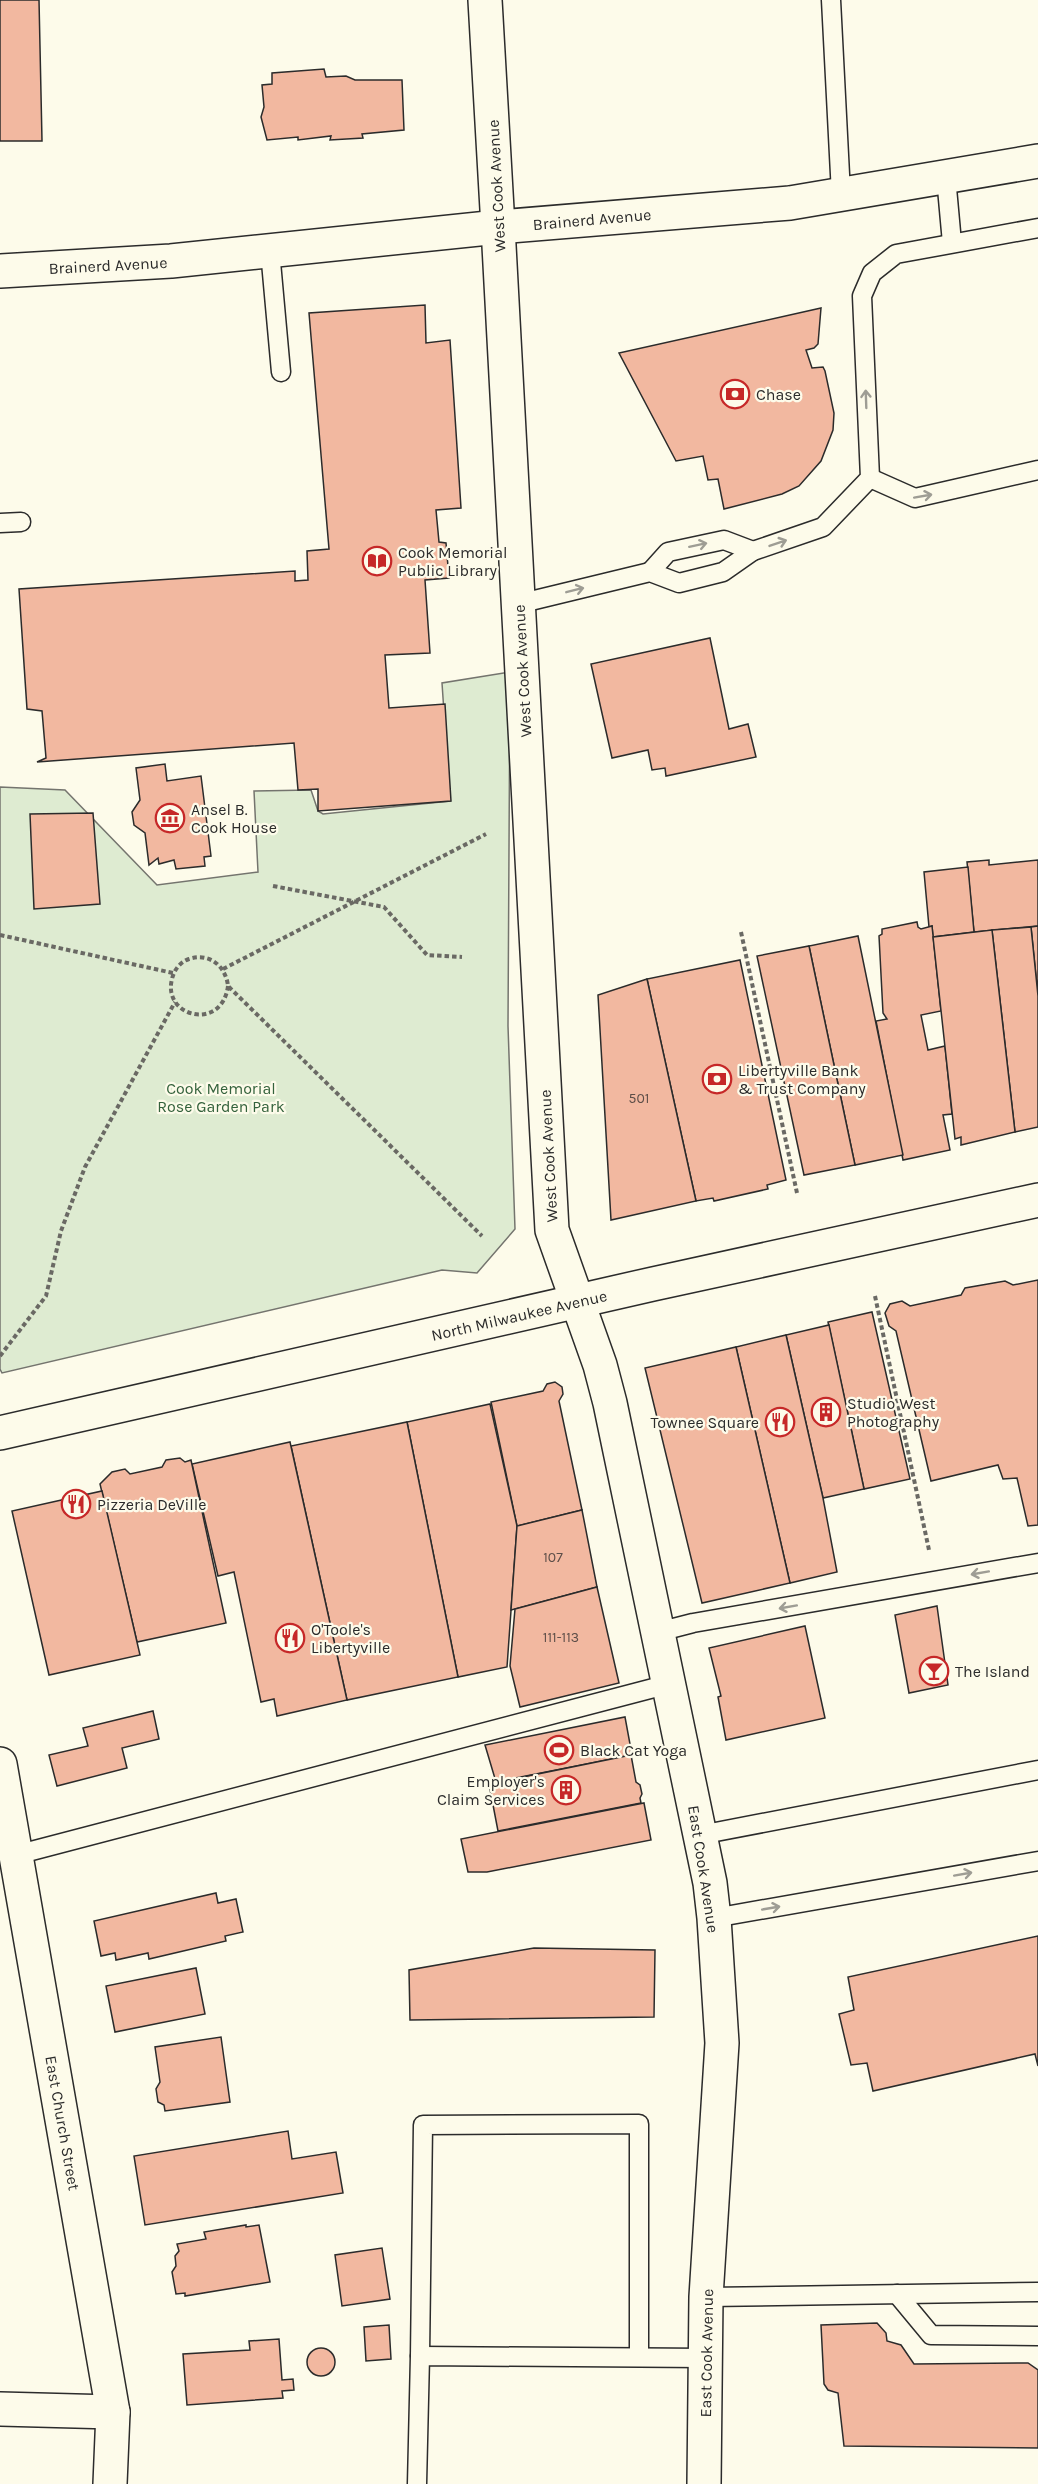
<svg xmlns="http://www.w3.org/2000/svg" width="1038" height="2484" font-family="Karla,sans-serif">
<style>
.green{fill:#deebd1;stroke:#74746e;stroke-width:1.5}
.building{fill:#f2b8a0;stroke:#2b2b2b;stroke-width:1.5}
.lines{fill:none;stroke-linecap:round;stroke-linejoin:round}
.service-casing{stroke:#2b2b2b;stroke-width:21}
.minor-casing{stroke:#2b2b2b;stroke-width:36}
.tertiary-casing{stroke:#2b2b2b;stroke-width:36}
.primary-casing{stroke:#2b2b2b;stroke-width:36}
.path{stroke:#6a6964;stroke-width:4;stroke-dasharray:4.5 3;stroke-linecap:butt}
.service{stroke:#fdfbea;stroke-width:18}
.minor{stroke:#fdfbea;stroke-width:33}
.tertiary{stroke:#fdfbea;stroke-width:33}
.primary{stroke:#fdfbea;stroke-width:33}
.oneway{stroke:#9e9d94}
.labels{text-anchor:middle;stroke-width:4.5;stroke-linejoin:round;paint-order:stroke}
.number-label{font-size:14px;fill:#5d4e48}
.street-label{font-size:16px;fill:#2b2b2b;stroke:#fdfbea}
.poi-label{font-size:16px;fill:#2b2b2b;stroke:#fdfbea;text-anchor:start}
.park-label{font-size:16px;fill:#34623c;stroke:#fdfbea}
</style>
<rect width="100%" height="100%" fill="#fdfbea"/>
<path class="green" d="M 510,672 L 508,1026 L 515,1229 L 477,1273 L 442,1270 L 2,1373 L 0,1369 L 0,787 L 65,790 L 157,885 L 258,872 L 254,791 L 311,790 L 318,811 L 323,814 L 450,801 L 442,683 Z"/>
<g class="building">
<path d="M 0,0 L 39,0 L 42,141 L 0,141 Z"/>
<path d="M 324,69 L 326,77 L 346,76 L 355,80 L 402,80 L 404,130 L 362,134 L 363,138 L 330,140 L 331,136 L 298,140 L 298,137 L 267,140 L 261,117 L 264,107 L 262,85 L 272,84 L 272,73 Z"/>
<path d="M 425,305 L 426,343 L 450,340 L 461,508 L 436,510 L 439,542 L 446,543 L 449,578 L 425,580 L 430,653 L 385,655 L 389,708 L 445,704 L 451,801 L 318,811 L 318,789 L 298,790 L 294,743 L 37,762 L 46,758 L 42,711 L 27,709 L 19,589 L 295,571 L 295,581 L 308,580 L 307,551 L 329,549 L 309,313 Z"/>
<path d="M 821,308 L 818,344 L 814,348 L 806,350 L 812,368 L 823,367 L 825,371 L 834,413 L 833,430 L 821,461 L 799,486 L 782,494 L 724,509 L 718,479 L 708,480 L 703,456 L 676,461 L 619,353 Z"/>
<path d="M 710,638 L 729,729 L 748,724 L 756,757 L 666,776 L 665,768 L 652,770 L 648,750 L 612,758 L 591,664 Z"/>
<path d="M 165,764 L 167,781 L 201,776 L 211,856 L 204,857 L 205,866 L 176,869 L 174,860 L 159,864 L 158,858 L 149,865 L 145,833 L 134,825 L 132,812 L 140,800 L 136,768 Z"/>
<path d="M 93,813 L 100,904 L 34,909 L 30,814 Z"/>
<path d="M 989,860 L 989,865 L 1038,860 L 1038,926 L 974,932 L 967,862 Z"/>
<path d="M 968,867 L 974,932 L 933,937 L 932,926 L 929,927 L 924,872 Z"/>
<path d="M 917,922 L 918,927 L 921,929 L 932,926 L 941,1011 L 921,1015 L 928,1050 L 945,1046 L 952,1114 L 943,1115 L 950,1150 L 903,1160 L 876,1021 L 887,1019 L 883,1013 L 879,936 L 882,934 L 882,929 Z"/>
<path d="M 1038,926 L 1038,996 L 1031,927 Z"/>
<path d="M 1031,927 L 1038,996 L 1038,1127 L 1015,1132 L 992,930 Z"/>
<path d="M 992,930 L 1015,1132 L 961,1145 L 961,1137 L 955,1139 L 933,937 Z"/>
<path d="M 858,936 L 903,1155 L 855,1165 L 809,946 Z"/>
<path d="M 809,946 L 855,1165 L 804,1175 L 757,956 Z"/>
<path d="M 740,960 L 786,1180 L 767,1185 L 768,1189 L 714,1201 L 713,1198 L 696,1201 L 647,979 Z"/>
<path d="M 647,979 L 696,1201 L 611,1220 L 598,995 Z"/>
<path d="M 1038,1280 L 1038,1525 L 1028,1526 L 1017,1478 L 1003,1479 L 998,1465 L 931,1481 L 896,1331 L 889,1326 L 885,1313 L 890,1304 L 902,1301 L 910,1306 L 961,1295 L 965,1288 L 1005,1281 L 1013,1285 Z"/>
<path d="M 872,1312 L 910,1479 L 864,1489 L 828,1322 Z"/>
<path d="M 829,1325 L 864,1489 L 823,1498 L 786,1335 Z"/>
<path d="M 786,1335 L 823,1498 L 837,1572 L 790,1583 L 736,1347 Z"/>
<path d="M 736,1347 L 790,1583 L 702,1603 L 645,1368 Z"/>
<path d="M 555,1382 L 562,1387 L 563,1394 L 559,1401 L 582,1510 L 517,1526 L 491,1402 L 543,1391 L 547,1384 Z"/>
<path d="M 490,1404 L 517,1526 L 507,1667 L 458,1677 L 407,1422 Z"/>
<path d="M 407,1422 L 458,1677 L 347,1700 L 291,1446 Z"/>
<path d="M 290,1442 L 347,1700 L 277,1716 L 274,1699 L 261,1702 L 234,1572 L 218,1576 L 192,1464 Z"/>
<path d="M 180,1458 L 185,1462 L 191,1460 L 226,1623 L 137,1642 L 100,1484 L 112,1472 L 125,1469 L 130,1474 L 162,1467 L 166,1460 Z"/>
<path d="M 102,1491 L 140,1655 L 49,1675 L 12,1511 Z"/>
<path d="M 582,1510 L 597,1587 L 511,1610 L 517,1526 Z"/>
<path d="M 597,1587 L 619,1683 L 520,1707 L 510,1666 L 515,1609 Z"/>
<path d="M 937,1606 L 948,1685 L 909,1693 L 895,1615 Z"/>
<path d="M 805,1626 L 825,1718 L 726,1740 L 718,1697 L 721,1696 L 709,1648 Z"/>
<path d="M 153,1711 L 159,1739 L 122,1748 L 127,1768 L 57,1786 L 49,1755 L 88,1746 L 83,1728 Z"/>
<path d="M 625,1717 L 632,1755 L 496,1782 L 485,1745 Z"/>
<path d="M 631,1755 L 636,1782 L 640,1785 L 642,1794 L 640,1798 L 641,1803 L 498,1831 L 489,1784 Z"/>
<path d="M 644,1803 L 651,1840 L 487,1872 L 468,1872 L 461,1839 Z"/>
<path d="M 216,1893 L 218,1903 L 236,1899 L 243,1932 L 225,1936 L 226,1941 L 149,1959 L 148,1953 L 116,1960 L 115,1953 L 101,1956 L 94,1921 Z"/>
<path d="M 1038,1936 L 1038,2066 L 1035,2054 L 873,2091 L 867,2063 L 851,2065 L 839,2014 L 854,2010 L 848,1977 Z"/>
<path d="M 534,1948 L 655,1950 L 654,2017 L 410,2020 L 409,1970 Z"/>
<path d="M 196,1968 L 205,2014 L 115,2032 L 106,1986 Z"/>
<path d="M 221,2037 L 230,2102 L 165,2111 L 164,2105 L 158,2102 L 156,2089 L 160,2082 L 155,2047 Z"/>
<path d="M 288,2131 L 292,2159 L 336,2152 L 343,2193 L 145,2225 L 134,2156 Z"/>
<path d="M 246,2225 L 246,2227 L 259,2225 L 270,2282 L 185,2296 L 185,2293 L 176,2294 L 172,2272 L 176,2266 L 175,2256 L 179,2251 L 177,2244 L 206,2239 L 204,2232 Z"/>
<path d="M 382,2248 L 390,2299 L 342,2306 L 335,2255 Z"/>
<path d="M 877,2323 L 886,2333 L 887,2341 L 901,2345 L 914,2364 L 1028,2363 L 1038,2370 L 1038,2448 L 844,2446 L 838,2393 L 828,2390 L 824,2384 L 821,2325 Z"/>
<path d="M 389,2325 L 391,2359 L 366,2361 L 364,2327 Z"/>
<path d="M 279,2339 L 282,2380 L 293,2379 L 294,2390 L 282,2391 L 283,2398 L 187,2405 L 183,2354 L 250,2350 L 249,2341 Z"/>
<circle cx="321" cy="2362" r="14"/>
</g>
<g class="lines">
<g class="service-casing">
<g id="service">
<path d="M 831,0 L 841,194"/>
<path d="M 946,177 L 952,243"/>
<path d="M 270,251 L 281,372"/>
<path d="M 870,478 L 915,498 L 1038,470"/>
<path d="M 0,523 L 21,522"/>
<path d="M 650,572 L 668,552 L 724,540 L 753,551"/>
<path d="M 518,604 L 650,572 L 679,583 L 723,572 L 753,551 L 823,527 L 870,478 L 862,296 L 872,273 L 896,254 L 1038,228"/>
<path d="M 658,1632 L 693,1623 L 1038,1563"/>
<path d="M 700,1835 L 1038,1770"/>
<path d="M 16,1855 L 669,1684"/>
<path d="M 714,1918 L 1038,1861"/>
<path d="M 897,2294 L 931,2335 L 1038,2336"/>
<path d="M 706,2297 L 1038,2292"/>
<path d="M 420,2356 L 423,2125 L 639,2124 L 639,2357"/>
<path d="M 417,2484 L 420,2356 L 705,2358"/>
</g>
</g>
<g class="minor-casing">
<g id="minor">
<path d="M 485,0 L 498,227"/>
<path d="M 0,2409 L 113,2412"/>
</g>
</g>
<g class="tertiary-casing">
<g id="tertiary">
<path d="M 498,227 L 552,1230 L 600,1365 L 610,1403 L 710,1883 L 714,1918 L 722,2043 L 706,2297 L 704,2484"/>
<path d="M 0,271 L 171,261 L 498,227 L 790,203 L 1038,161"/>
<path d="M 0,1764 L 113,2412 L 110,2484"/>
</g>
</g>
<g class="primary-casing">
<path id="primary" d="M 0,1433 L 653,1284 L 1038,1200"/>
</g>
<g class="path">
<path d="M 273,886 L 384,907 L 427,955 L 462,957"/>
<path d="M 741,932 L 797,1193"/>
<path d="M 0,935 L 173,973"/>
<path d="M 223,969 L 486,834"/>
<path d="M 228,986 C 222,1032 162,1017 172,979 C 174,970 180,962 189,959 C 210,952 226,967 228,986 L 482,1236"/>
<path d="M 875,1296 L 929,1550"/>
<path d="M 0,1356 L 46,1296 L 61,1231 L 85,1167 L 175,1002"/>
</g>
<use href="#service" class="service"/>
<use href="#minor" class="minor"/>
<use href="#tertiary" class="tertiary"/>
<use href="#primary" class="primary"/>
</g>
<defs><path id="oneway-shaft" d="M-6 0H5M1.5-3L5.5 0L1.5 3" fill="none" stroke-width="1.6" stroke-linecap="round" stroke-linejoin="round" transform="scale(1.5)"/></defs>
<g class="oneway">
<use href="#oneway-shaft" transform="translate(866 399) rotate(-92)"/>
<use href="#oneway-shaft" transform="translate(923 496) rotate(-10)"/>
<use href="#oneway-shaft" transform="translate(778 543) rotate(-19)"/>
<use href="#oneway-shaft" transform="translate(698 545) rotate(-12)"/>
<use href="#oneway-shaft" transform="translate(575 590) rotate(-14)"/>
<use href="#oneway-shaft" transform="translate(980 1573) rotate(170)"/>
<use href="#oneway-shaft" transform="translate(788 1607) rotate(170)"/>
<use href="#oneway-shaft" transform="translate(963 1874) rotate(-10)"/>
<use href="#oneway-shaft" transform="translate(771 1908) rotate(-10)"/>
</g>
<defs>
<g id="bank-ring" transform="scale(1.5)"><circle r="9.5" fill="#fdfbea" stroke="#c62828" stroke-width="1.5"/><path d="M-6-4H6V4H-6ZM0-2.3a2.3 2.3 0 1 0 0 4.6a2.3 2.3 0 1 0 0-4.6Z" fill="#c62828"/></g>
<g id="library-ring" transform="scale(1.5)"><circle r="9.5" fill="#fdfbea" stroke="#c62828" stroke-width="1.5"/><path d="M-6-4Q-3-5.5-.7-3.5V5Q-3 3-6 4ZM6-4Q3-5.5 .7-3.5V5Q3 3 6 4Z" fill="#c62828"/></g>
<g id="museum-ring" transform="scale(1.5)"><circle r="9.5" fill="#fdfbea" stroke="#c62828" stroke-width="1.5"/><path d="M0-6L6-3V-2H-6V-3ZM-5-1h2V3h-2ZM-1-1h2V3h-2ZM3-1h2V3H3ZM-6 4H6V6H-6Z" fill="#c62828"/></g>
<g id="building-ring" transform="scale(1.5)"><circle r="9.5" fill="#fdfbea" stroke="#c62828" stroke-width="1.5"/><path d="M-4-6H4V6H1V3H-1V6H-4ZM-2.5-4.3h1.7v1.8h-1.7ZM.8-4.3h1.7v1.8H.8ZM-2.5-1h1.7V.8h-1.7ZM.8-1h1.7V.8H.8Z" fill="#c62828"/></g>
<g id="restaurant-ring" transform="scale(1.5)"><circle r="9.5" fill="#fdfbea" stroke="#c62828" stroke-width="1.5"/><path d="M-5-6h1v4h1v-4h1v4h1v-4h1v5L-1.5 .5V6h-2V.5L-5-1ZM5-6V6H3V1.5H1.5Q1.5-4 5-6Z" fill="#c62828"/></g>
<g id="bar-ring" transform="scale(1.5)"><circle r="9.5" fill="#fdfbea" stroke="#c62828" stroke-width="1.5"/><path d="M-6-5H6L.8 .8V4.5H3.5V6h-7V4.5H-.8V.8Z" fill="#c62828"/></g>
<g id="stadium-ring" transform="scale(1.5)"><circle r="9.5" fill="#fdfbea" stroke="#c62828" stroke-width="1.5"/><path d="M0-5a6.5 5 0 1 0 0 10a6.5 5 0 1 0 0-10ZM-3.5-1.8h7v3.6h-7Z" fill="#c62828"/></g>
</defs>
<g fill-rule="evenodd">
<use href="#bank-ring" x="735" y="394"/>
<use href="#library-ring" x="377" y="561"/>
<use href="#museum-ring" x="170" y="818"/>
<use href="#bank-ring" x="717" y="1079"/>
<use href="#building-ring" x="826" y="1412"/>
<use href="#restaurant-ring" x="780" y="1422"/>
<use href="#restaurant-ring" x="76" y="1504"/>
<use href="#restaurant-ring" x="290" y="1638"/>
<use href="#bar-ring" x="934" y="1671"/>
<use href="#stadium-ring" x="559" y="1750"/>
<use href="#building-ring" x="566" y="1790"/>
</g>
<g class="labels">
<g class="number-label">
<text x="639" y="1103">501</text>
<text x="553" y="1562">107</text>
<text x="561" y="1642">111-113</text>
</g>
<g class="street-label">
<text transform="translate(496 186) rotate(-93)" y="6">West Cook Avenue</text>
<text transform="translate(592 219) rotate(-5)" y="6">Brainerd Avenue</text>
<text transform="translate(108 265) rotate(-3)" y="6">Brainerd Avenue</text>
<text transform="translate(522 671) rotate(-93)" y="6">West Cook Avenue</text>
<text transform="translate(548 1156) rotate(-93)" y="6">West Cook Avenue</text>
<text transform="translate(519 1315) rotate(-13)" y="6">North Milwaukee Avenue</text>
<text transform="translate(704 1869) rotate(81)" y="6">East Cook Avenue</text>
<text transform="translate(63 2123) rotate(80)" y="6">East Church Street</text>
<text transform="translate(706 2353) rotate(-89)" y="6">East Cook Avenue</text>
</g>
<g class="poi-label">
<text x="756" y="400">Chase</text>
<text x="398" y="558">Cook Memorial<tspan x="398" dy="18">Public Library</tspan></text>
<text x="191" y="815">Ansel B.<tspan x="191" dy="18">Cook House</tspan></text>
<text x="738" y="1076">Libertyville Bank<tspan x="738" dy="18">&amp; Trust Company</tspan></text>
<text x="847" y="1409">Studio West<tspan x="847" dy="18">Photography</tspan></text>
<text x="759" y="1428" text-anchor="end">Townee Square</text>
<text x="97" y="1510">Pizzeria DeVille</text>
<text x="311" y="1635">O'Toole's<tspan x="311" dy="18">Libertyville</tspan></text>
<text x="955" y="1677">The Island</text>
<text x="580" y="1756">Black Cat Yoga</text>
<text x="545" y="1787" text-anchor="end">Employer's<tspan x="545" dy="18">Claim Services</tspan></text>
</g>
<g class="park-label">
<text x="221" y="1094">Cook Memorial<tspan x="221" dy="18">Rose Garden Park</tspan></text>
</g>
</g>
</svg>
